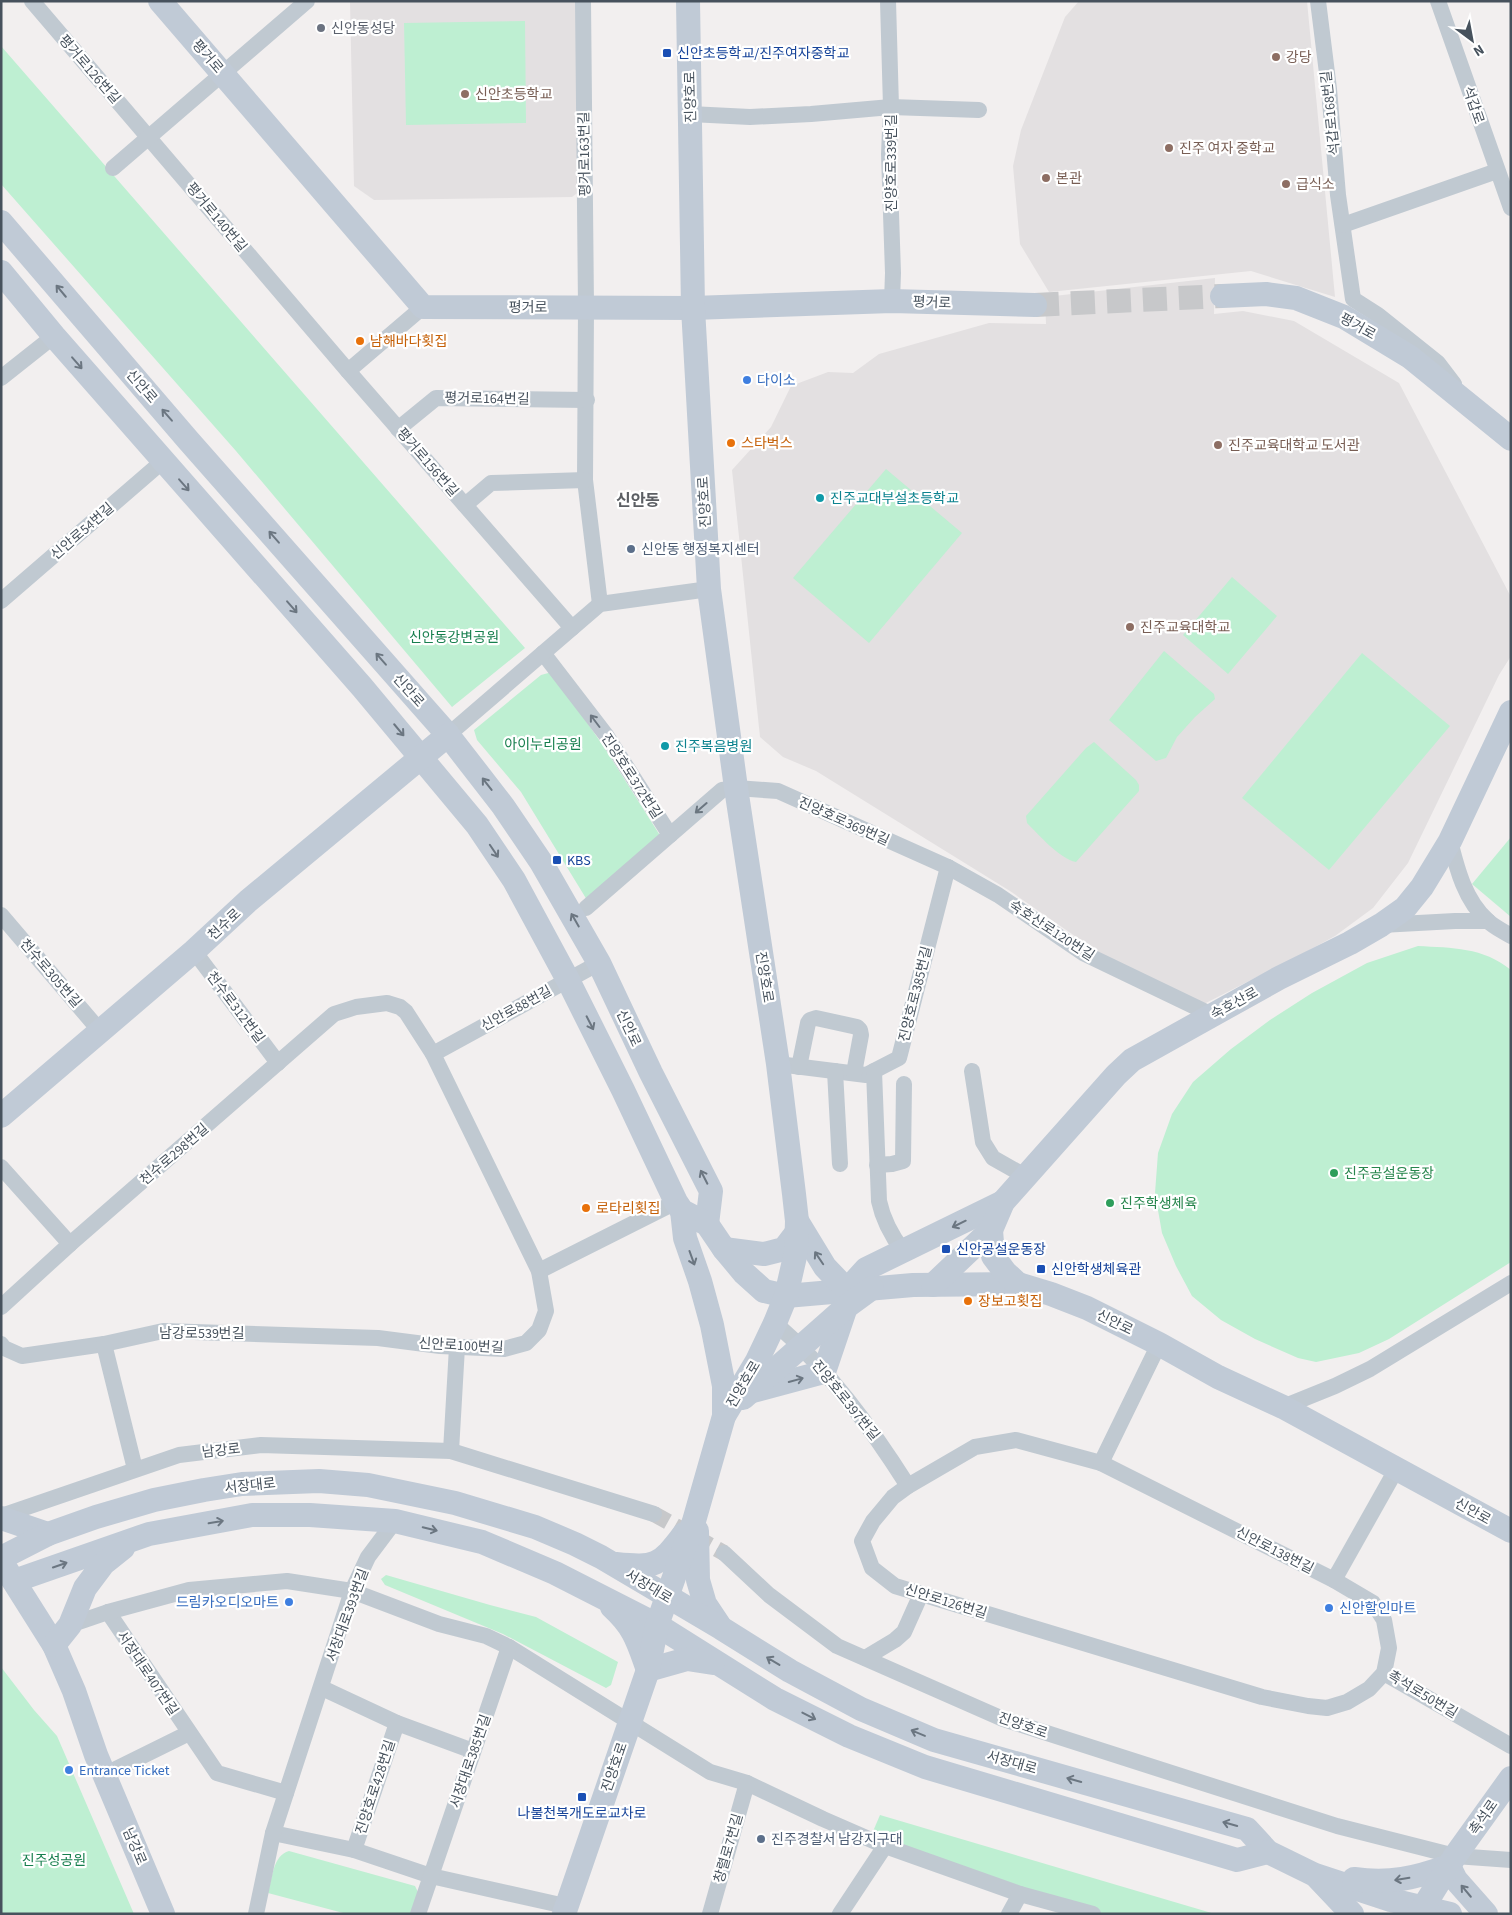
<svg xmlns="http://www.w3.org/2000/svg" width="1512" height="1915" font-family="'Source Sans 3','Noto Sans KR',sans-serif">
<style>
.education{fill:#e3e0e1}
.green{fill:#beefd2}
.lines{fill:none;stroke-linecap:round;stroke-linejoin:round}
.street-tunnel{stroke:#c7c8ca;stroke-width:16;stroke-dasharray:16 8;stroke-linecap:butt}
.secondary-tunnel{stroke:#c7c8ca;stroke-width:24;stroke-dasharray:24 12;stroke-linecap:butt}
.street{stroke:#c0c9d1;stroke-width:16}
.secondary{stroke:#c0cad6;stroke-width:24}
.oneway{stroke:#6b7681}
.oneway2{stroke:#6b7680}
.worship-dot{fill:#6b7280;stroke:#fff;stroke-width:2}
.transit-dot{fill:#1a4fb4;stroke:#fff;stroke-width:2}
.education-dot{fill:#8d6e63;stroke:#fff;stroke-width:2}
.food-dot{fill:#e8710a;stroke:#fff;stroke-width:2}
.shop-dot{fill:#3f7fe0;stroke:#fff;stroke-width:2}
.culture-dot{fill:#0f9aa8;stroke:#fff;stroke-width:2}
.service-dot{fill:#5c6f8a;stroke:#fff;stroke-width:2}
.leisure-dot{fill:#2e9e5b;stroke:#fff;stroke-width:2}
.labels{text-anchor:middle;stroke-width:4.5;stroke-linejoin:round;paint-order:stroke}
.worship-label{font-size:14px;fill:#5b616d;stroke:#fff;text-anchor:start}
.transit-label{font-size:14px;fill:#164399;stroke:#fff;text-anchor:start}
.street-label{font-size:14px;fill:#47525d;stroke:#fff}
.education-label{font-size:14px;fill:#785e54;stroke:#fff;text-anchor:start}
.food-label{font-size:14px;fill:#c56008;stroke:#fff;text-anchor:start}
.shop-label{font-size:14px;fill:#366cbe;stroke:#fff;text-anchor:start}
.culture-label{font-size:14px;fill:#0d838f;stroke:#fff;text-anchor:start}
.service-label{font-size:14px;fill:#4e5e75;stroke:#fff;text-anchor:start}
.park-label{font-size:14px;fill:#177f4e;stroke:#fff}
.leisure-label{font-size:14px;fill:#27864d;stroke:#fff;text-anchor:start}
.quarter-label{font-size:16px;font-weight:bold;fill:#5c5f64;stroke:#fff}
</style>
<rect width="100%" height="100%" fill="#f2efef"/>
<g class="education">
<path d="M 350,1 L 578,1 L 580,191 L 572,197 L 374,200 L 354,186 Z"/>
<path d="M 1079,1 L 1307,1 L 1335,297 L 1251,271 L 1049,292 L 1020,244 L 1013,166 L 1021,130 L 1065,17 Z"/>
<path d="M 1215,278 L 1214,314 L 1243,311 L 1294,321 L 1399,383 L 1511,597 L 1511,656 L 1499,675 L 1408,863 L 1373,908 L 1335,936 L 1302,954 L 1200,1006 L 1095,950 L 1010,891 L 816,771 L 783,757 L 760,737 L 732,470 L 771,427 L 791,386 L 828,372 L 853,373 L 879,354 L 989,323 L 1046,324 L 1045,297 Z"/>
</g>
<g class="green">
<path d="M 525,21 L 526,123 L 406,125 L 404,23 Z"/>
<path d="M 1,46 L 525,648 L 452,707 L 236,451 L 1,184 Z"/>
<path d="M 886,469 L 962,533 L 869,643 L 793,578 Z"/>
<path d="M 1232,577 L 1277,616 L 1228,674 L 1183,635 Z"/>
<path d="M 1164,651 L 1214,694 L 1215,699 L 1195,717 L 1177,737 L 1166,758 L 1156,761 L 1109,720 Z"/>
<path d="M 1362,653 L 1450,726 L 1329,870 L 1242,798 Z"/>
<path d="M 552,672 L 604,747 L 661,837 L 587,900 L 521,792 L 477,740 L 474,730 L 541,675 Z"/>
<path d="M 1094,742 L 1136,780 L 1139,785 L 1139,791 L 1076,862 C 1060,859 1039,835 1027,823 L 1026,816 L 1086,748 Z"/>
<path d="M 1511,837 L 1511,917 L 1472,884 Z"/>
<path d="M 1418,946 C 1452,948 1483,947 1511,970 L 1511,1262 L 1389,1339 L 1359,1353 L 1316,1362 L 1298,1358 L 1255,1339 L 1221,1320 L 1192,1296 L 1176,1266 L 1162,1233 L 1155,1193 L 1158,1153 L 1172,1114 L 1193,1082 L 1231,1049 L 1270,1020 L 1312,993 L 1367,963 Z"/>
<path d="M 386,1575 L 490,1605 L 536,1617 L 618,1662 L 611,1685 L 606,1688 L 503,1634 L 385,1585 L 381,1579 Z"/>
<path d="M 1,1667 L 34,1710 L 57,1736 L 134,1914 L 1,1914 Z"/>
<path d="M 880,1815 L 1215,1914 L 1089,1914 L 868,1843 Z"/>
<path d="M 289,1851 L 415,1886 L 420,1896 L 414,1914 L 347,1914 L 268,1893 C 272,1879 273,1855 289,1851 Z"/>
</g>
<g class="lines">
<path class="street-tunnel" d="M 654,1514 L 724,1553"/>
<path class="secondary-tunnel" d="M 1035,305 L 1222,296"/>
<g class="street">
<path d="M 32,1 L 348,371 L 572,628"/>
<path d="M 583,1 L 586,307 L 585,480 L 600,604"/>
<path d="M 888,1 L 891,107 L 889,154 L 893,273 L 892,301"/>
<path d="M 1318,1 L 1329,89 L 1338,195 L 1353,299 L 1378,315 L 1438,363 L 1454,384"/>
<path d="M 1438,1 L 1511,208"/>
<path d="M 690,114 L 750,117 L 811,114 L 891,107 L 979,110"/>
<path d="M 113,168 L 307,1"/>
<path d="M 1343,225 L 1497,171"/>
<path d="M 348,371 L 423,307"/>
<path d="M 1,378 L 54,336"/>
<path d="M 398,429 L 436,398 L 587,400"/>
<path d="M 465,505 L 491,483 L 585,480"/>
<path d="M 1,601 L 163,461"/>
<path d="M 543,653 L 606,735 L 670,835"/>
<path d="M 448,735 L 600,604 L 709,589"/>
<path d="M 1450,841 C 1457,869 1465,901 1488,921 C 1494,927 1503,931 1511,936"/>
<path d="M 586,908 L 722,790 L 736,788 L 778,791 L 948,867 L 998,895 L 1083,953 L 1212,1015"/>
<path d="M 1,915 L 100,1031"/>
<path d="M 1381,925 L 1455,921 L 1488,921"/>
<path d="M 194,951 L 278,1063"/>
<path d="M 433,1054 L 599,963"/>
<path d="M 778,1064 L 866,1075 L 899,1058 L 948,867"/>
<path d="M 799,1067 L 808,1023 L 810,1020 L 816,1018 L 857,1027 L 860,1030 L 861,1035 L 854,1073"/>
<path d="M 835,1071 L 840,1164"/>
<path d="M 874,1071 L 879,1201 C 883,1220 891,1235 903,1251"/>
<path d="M 972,1071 L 983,1142 L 993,1158 L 1025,1176"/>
<path d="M 877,1165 L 892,1164 L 903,1161 L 904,1084"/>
<path d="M 1,1167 L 70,1244"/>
<path d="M 539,1271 L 676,1202"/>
<path d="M 1,1307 L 70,1244 L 334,1014 L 356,1007 L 387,1003 L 400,1007 L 406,1012 L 433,1054 L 539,1271 L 546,1311 L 539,1330 L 526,1343 L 504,1349 L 440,1346 L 378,1338 L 163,1331 L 104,1344 L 22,1356 L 4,1348 L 1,1344"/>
<path d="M 775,1323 C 828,1369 870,1426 908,1486"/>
<path d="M 104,1344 L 135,1469"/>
<path d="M 1283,1407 L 1335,1386 L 1370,1369 L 1511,1283"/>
<path d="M 1016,1440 L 1101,1463 L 1334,1580 L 1373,1603 L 1384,1620 L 1389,1648 L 1384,1673 L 1369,1689 L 1347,1702 L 1327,1708 L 1308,1706 L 1262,1697 L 895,1586 L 872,1568 L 862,1541 L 873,1521 L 893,1497 L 908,1486 L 975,1447 Z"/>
<path d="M 451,1451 L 457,1347"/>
<path d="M 1101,1463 L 1159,1344"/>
<path d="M 1,1516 L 179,1455 L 261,1445 L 451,1451 L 654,1514"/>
<path d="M 724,1553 L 769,1595 L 837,1646 L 1003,1719 L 1337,1826 L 1455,1856 L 1511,1860"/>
<path d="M 1334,1580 L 1397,1468"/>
<path d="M 108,1612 L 217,1773 L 286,1793"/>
<path d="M 70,1625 L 108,1612 L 189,1590 L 287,1581 L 352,1591 L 439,1624 L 486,1636 L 509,1647 L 710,1772 L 747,1783 L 823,1819 L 885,1846 L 1020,1894 L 1093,1914"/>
<path d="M 865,1658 L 895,1640 L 904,1632 L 921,1594"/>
<path d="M 1384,1673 L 1511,1746"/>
<path d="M 322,1688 L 397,1723 L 473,1751"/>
<path d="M 104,1775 L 189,1733"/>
<path d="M 273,1833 L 354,1850 L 431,1876 L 565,1906"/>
<path d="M 354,1850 L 397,1723"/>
<path d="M 256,1914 L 273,1833 L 352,1591 L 368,1557 L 395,1521"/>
<path d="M 418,1914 L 509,1647"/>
<path d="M 710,1914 L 747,1783"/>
<path d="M 840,1914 L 885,1846"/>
<path d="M 1009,1914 L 1020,1894"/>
</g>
<g class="secondary">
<path d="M 160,1 L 423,307 L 693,308 L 892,301 L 1035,305"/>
<path d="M 1,222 L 188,440 L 448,735 L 503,806 L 541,862 L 599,963 L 651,1073 L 711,1191 L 707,1224"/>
<path d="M 1,272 L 54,336 L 362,687 L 477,825 L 514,880 L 568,980 L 623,1090 L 676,1202 L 682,1211 L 707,1224 L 724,1249 L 744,1273 L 764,1291 L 786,1296 L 913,1285 L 1018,1284 L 1051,1294 L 1087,1308 L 1159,1344 L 1218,1377 L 1283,1407 L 1511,1531"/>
<path d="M 1222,296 L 1266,294 L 1296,298 L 1344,317 L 1410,357 L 1511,439"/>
<path d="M 1,1116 L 194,951 L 248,901 L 448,735"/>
<path d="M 682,1211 L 685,1238 L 700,1281 L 712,1325 L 724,1386 L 724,1416"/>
<path d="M 797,1221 L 825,1267 L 847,1290 L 866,1269 L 1003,1202"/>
<path d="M 991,1230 L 993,1256 L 1005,1272 L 1018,1284"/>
<path d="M 724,1249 L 764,1254 L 784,1249 L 797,1232"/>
<path d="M 933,1285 L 991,1230 L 1003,1202 L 1116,1075 L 1132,1060 L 1279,978 L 1350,943 L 1381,925 L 1405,908 L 1422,887 L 1450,841 L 1511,712"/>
<path d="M 753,1391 L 824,1372 L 846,1307"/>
<path d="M 743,1398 L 846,1307 L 872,1288"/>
<path d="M 1,1518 L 48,1534"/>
<path d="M 697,1531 L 698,1580 L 705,1604 L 719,1625"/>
<path d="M 1,1558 L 48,1534 L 96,1517 L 154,1500 L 204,1490 L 242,1484 L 319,1481 L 368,1485 L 455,1503 L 535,1527 L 575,1544 L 601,1557 L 721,1628 L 790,1671 L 861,1709 L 934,1740 L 1247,1829 L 1268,1852 L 1315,1875 L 1391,1900 L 1450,1914"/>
<path d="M 616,1564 C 655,1568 660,1566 684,1534"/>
<path d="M 6,1569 L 54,1645 L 74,1691 L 96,1755 L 163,1914"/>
<path d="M 14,1581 L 149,1534 L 252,1515 L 310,1515 L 395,1521 L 482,1542 L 555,1573 L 657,1625 L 775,1699 L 849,1736 L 925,1767 L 1237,1860 L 1268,1852"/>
<path d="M 612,1607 C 635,1628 638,1642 648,1670 L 687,1659 L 713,1663"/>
<path d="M 54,1645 L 70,1625 L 85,1588 L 103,1564 L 123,1548"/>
<path d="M 1318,1878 L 1352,1914"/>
<path d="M 1354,1879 C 1390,1884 1415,1878 1449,1866 L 1456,1880 L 1486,1914"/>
<path d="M 564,1914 L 648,1670 L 657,1625 L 694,1521 L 724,1416 L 757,1361 L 775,1323 L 786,1296 L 796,1252 L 797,1221 L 794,1194 L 778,1064 L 736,788 L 709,589 L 693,308 L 688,1"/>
<path d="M 1419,1914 L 1455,1856 L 1511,1778"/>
</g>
</g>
<defs><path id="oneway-shaft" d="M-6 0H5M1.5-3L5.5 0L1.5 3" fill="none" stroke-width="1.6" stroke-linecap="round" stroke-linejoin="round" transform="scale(1.25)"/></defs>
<g class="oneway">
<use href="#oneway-shaft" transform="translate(61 291) rotate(-130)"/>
<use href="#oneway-shaft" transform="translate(77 363) rotate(49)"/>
<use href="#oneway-shaft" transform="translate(167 415) rotate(-131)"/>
<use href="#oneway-shaft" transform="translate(184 485) rotate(49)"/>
<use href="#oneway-shaft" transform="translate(274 537) rotate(-131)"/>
<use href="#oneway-shaft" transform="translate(292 607) rotate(49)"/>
<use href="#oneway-shaft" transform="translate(381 659) rotate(-131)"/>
<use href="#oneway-shaft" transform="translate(399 730) rotate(50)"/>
<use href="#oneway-shaft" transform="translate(487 784) rotate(-128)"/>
<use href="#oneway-shaft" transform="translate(494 851) rotate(56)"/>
<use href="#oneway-shaft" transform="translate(575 920) rotate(-120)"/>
<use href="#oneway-shaft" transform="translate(590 1023) rotate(63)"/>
<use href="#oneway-shaft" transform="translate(704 1177) rotate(-117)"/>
<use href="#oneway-shaft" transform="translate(959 1224) rotate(154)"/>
<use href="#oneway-shaft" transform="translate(692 1258) rotate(70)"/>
<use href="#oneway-shaft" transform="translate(819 1258) rotate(-124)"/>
<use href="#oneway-shaft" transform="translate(796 1380) rotate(-15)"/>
<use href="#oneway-shaft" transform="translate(216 1522) rotate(-10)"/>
<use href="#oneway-shaft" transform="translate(430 1529) rotate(14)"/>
<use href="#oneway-shaft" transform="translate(60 1565) rotate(-19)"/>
<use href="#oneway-shaft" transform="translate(773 1661) rotate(-149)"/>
<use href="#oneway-shaft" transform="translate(809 1716) rotate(27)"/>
<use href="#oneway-shaft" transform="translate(918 1733) rotate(-157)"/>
<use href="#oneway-shaft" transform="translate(1074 1780) rotate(-164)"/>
<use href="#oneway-shaft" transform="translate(1230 1824) rotate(-164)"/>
<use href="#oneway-shaft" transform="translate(1402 1879) rotate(171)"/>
<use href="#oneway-shaft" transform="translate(1466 1891) rotate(-130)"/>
</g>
<g class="oneway2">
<use href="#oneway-shaft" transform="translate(595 721) rotate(-127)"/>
<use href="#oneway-shaft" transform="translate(701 808) rotate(139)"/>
</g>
<circle class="worship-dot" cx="321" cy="28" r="5"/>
<g class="transit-dot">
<rect x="662" y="48" width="10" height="10" rx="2.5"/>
<rect x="552" y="855" width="10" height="10" rx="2.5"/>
<rect x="941" y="1244" width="10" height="10" rx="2.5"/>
<rect x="1036" y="1264" width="10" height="10" rx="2.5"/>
<rect x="577" y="1792" width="10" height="10" rx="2.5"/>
</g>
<g class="education-dot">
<circle cx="1276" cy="57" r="5"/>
<circle cx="465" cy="94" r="5"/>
<circle cx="1169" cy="148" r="5"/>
<circle cx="1046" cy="178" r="5"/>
<circle cx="1286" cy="184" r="5"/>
<circle cx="1218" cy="445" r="5"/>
<circle cx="1130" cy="627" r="5"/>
</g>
<g class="food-dot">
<circle cx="360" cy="341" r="5"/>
<circle cx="731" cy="443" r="5"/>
<circle cx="586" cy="1208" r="5"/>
<circle cx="968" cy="1301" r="5"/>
</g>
<g class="shop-dot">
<circle cx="747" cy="380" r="5"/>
<circle cx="289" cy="1602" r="5"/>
<circle cx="1329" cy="1608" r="5"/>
<circle cx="69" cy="1770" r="5"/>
</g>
<g class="culture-dot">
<circle cx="820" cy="498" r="5"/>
<circle cx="665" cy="746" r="5"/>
</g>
<g class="service-dot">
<circle cx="631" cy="549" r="5"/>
<circle cx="761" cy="1839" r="5"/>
</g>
<g class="leisure-dot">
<circle cx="1334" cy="1173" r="5"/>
<circle cx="1110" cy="1203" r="5"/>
</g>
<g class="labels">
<g class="worship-label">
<text x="331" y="33">신안동성당</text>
</g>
<g class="transit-label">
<text x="677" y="58">신안초등학교/진주여자중학교</text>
<text x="567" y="865">KBS</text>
<text x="956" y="1254">신안공설운동장</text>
<text x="1051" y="1274">신안학생체육관</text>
<text x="582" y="1818" text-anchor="middle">나불천복개도로교차로</text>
</g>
<g class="street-label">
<text transform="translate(208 56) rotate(49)" y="5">평거로</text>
<text transform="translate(90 69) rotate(49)" y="5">평거로126번길</text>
<text transform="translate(690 97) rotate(-91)" y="5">진양호로</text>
<text transform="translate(1474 105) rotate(71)" y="5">석갑로</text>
<text transform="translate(1330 113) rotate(-96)" y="5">석갑로168번길</text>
<text transform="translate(584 154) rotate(-91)" y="5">평거로163번길</text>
<text transform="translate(891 163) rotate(-90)" y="5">진양호로339번길</text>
<text transform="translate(217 217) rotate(50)" y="5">평거로140번길</text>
<text transform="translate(932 302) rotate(2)" y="5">평거로</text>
<text x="528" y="312">평거로</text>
<text transform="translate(1358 326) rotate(29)" y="5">평거로</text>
<text transform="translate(142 386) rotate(49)" y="5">신안로</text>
<text transform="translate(487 398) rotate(1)" y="5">평거로164번길</text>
<text transform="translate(428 462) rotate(49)" y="5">평거로156번길</text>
<text transform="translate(704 502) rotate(-93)" y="5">진양호로</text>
<text transform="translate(82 531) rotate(-41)" y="5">신안로54번길</text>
<text transform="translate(409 690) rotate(48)" y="5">신안로</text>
<text transform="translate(632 776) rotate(57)" y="5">진양호로372번길</text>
<text transform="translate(844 821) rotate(24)" y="5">진양호로369번길</text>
<text transform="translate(224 924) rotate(-43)" y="5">천수로</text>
<text transform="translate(1052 930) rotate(33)" y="5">숙호산로120번길</text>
<text transform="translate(51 973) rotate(49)" y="5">천수로305번길</text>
<text transform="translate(765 977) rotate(81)" y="5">진양호로</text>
<text transform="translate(915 994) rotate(-76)" y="5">진양호로385번길</text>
<text transform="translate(1234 1003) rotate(-29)" y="5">숙호산로</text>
<text transform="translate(236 1007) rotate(53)" y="5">천수로312번길</text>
<text transform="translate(516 1008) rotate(-29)" y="5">신안로88번길</text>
<text transform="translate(629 1028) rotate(65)" y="5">신안로</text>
<text transform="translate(174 1154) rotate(-41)" y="5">천수로298번길</text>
<text transform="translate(1115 1322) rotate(26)" y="5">신안로</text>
<text x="202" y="1338">남강로539번길</text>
<text transform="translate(461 1345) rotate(3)" y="5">신안로100번길</text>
<text transform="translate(743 1384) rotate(-59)" y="5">진양호로</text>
<text transform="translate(846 1400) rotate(51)" y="5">진양호로397번길</text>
<text transform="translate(221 1450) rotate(-6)" y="5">남강로</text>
<text transform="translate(250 1485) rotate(-6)" y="5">서장대로</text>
<text transform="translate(1473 1511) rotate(29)" y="5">신안로</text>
<text transform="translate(1275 1550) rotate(27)" y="5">신안로138번길</text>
<text transform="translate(649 1586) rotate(31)" y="5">서장대로</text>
<text transform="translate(946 1601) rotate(17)" y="5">신안로126번길</text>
<text transform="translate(347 1615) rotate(-70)" y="5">서장대로393번길</text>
<text transform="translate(148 1673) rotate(56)" y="5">서장대로407번길</text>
<text transform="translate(1423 1694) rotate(31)" y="5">촉석로50번길</text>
<text transform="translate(1023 1725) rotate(19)" y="5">진양호로</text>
<text transform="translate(470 1761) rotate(-71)" y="5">서장대로385번길</text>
<text transform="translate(1012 1762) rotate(16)" y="5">서장대로</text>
<text transform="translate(614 1767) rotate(-71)" y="5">진양호로</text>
<text transform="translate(375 1787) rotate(-72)" y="5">진양호로428번길</text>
<text transform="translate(1483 1817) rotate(-55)" y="5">촉석로</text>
<text transform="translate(135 1846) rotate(67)" y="5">남강로</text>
<text transform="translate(728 1848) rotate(-74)" y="5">창렬로7번길</text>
</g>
<g class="education-label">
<text x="1286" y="62">강당</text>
<text x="475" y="99">신안초등학교</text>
<text x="1179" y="153">진주 여자 중학교</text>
<text x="1056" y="183">본관</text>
<text x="1296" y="189">급식소</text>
<text x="1228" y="450">진주교육대학교 도서관</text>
<text x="1140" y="632">진주교육대학교</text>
</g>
<g class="food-label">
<text x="370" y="346">남해바다횟집</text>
<text x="741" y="448">스타벅스</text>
<text x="596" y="1213">로타리횟집</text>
<text x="978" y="1306">장보고횟집</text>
</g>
<g class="shop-label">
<text x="757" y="385">다이소</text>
<text x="279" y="1607" text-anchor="end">드림카오디오마트</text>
<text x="1339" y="1613">신안할인마트</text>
<text x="79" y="1775">Entrance Ticket</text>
</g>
<g class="culture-label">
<text x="830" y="503">진주교대부설초등학교</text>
<text x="675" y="751">진주복음병원</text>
</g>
<g class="service-label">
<text x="641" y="554">신안동 행정복지센터</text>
<text x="771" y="1844">진주경찰서 남강지구대</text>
</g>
<g class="park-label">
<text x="454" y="642">신안동강변공원</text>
<text x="543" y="749">아이누리공원</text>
<text x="54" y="1865">진주성공원</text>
</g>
<g class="leisure-label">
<text x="1344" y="1178">진주공설운동장</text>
<text x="1120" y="1208">진주학생체육</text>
</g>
<g class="quarter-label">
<text x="638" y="506">신안동</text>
</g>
</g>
<rect width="1512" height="1915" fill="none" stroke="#47525d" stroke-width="5"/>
<g transform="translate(1472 40) rotate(148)" stroke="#ffffff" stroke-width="4" paint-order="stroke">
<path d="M0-4L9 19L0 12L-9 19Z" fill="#47525d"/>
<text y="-8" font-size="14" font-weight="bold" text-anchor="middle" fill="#47525d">N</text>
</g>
</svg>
